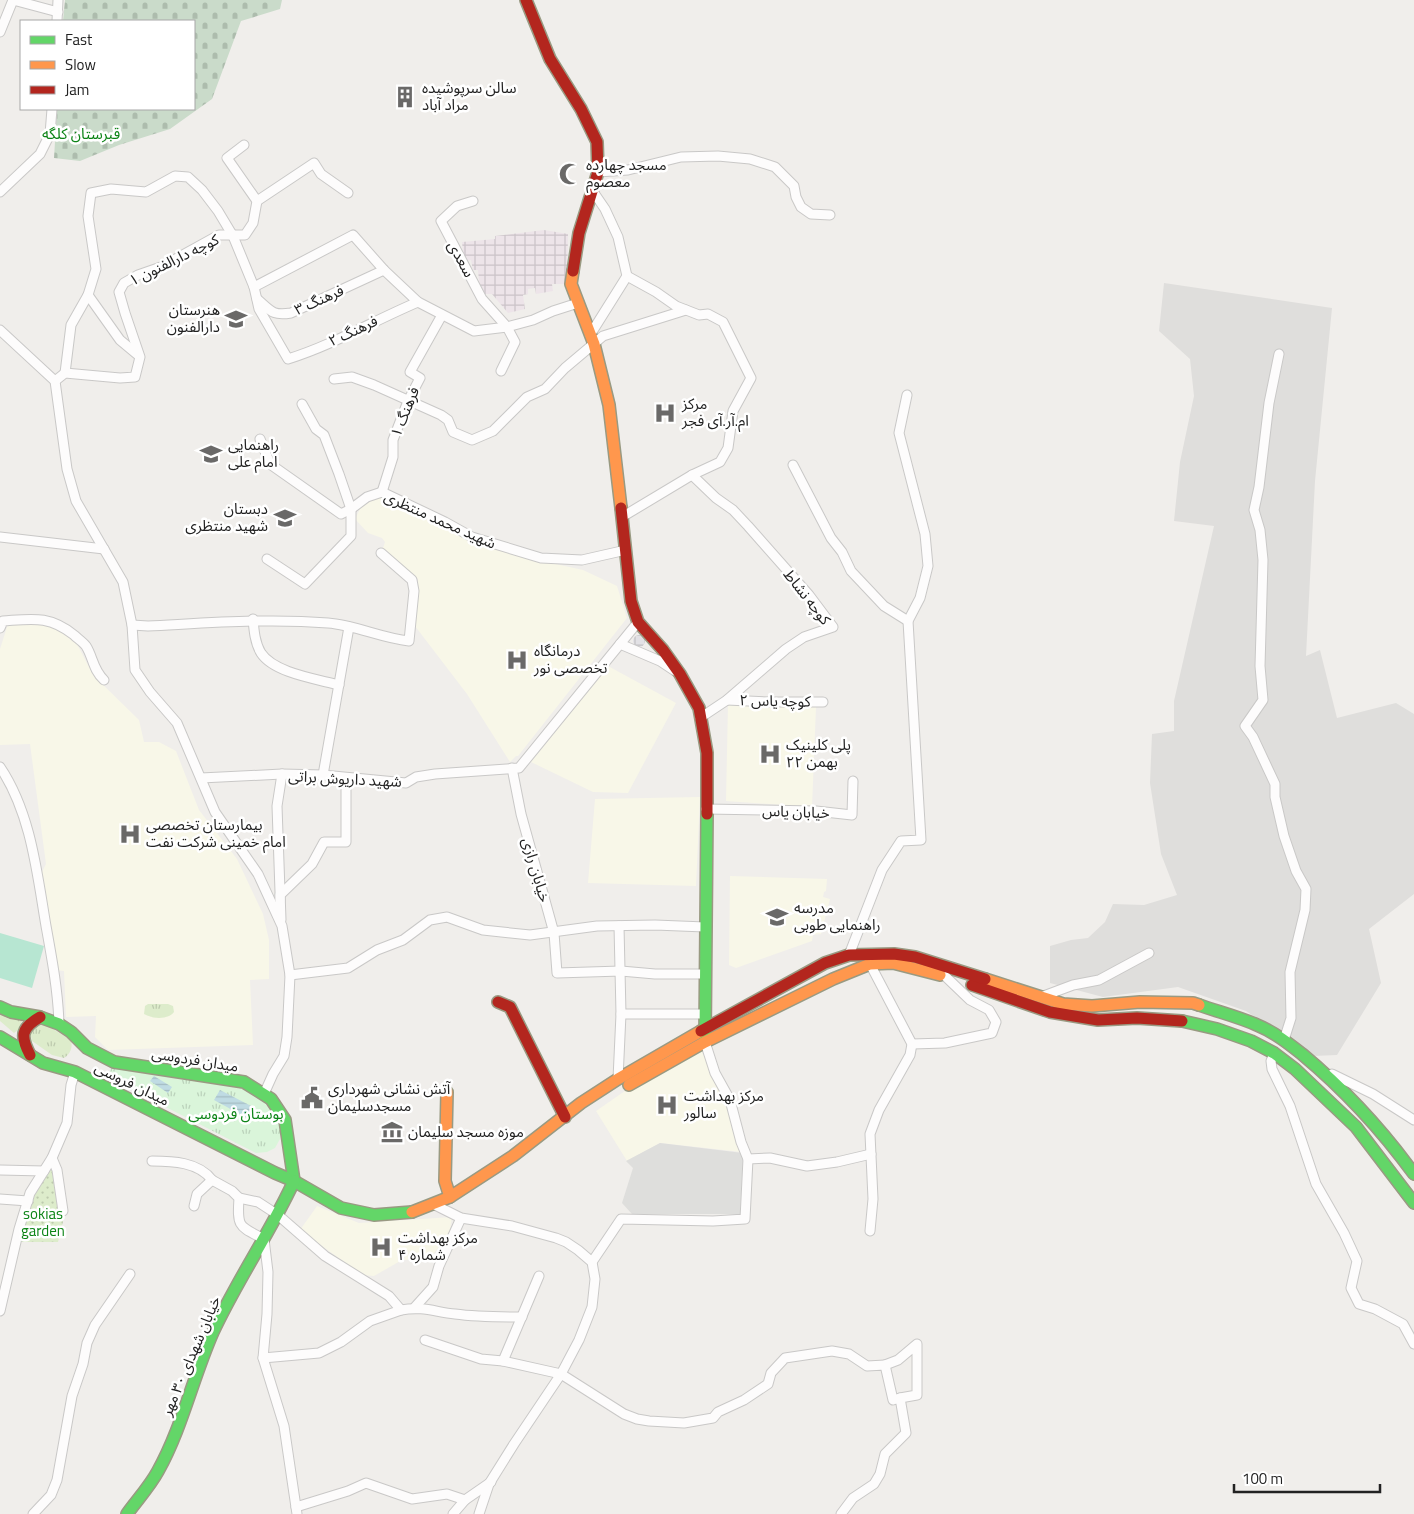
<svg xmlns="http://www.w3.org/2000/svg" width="1414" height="1514" font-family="'Titillium Web','Noto Sans Arabic',sans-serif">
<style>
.residential{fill:#dfdedc}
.industrial{fill:url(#industrial-grid)}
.education{fill:#f8f7e8}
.religious{fill:#dededc}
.grass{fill:url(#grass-tufts)}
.cemetery{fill:url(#cemetery-stones)}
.park{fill:url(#park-tufts)}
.garden{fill:url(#garden-dots)}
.pitch{fill:#b7e6d2}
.plaza{fill:url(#plaza-grid)}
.water{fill:url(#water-rules)}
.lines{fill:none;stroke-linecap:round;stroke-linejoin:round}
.street-casing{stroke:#c9c8c7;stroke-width:11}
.fast-casing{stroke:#999a82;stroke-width:14}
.slow-casing{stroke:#999a82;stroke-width:14}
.jam-casing{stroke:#999a82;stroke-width:14}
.street{stroke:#fdfcfc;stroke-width:9}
.fast{stroke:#63d668;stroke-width:11}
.slow{stroke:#ff974d;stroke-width:11}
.jam{stroke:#b3261e;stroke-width:11}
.labels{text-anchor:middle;stroke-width:5;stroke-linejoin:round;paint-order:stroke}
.poi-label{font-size:15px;fill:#222;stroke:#fff;text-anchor:start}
.park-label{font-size:15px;fill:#0c8416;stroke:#fff}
.street-label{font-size:15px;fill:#222;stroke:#fff}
</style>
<defs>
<pattern id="industrial-grid" width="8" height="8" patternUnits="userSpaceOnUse" patternTransform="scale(1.25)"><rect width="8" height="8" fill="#ede4e9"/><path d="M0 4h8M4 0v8" fill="none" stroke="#cbc3c8"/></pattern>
<pattern id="grass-tufts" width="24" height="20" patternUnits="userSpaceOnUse" patternTransform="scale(1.25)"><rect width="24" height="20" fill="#ddeccb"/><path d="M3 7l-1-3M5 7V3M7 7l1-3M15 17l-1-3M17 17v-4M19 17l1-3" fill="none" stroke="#bdcaae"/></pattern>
<pattern id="cemetery-stones" width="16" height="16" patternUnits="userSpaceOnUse" patternTransform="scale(1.25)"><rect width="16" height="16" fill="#cadbca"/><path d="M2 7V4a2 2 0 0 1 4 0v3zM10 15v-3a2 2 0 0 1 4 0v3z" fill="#adbcad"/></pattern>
<pattern id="park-tufts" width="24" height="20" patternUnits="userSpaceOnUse" patternTransform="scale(1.25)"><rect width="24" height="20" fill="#daf5da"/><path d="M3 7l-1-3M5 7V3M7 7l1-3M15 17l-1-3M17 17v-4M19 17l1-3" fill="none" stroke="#bbd2bb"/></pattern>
<pattern id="garden-dots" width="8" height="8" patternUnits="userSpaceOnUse" patternTransform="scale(1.25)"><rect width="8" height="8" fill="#ddeccb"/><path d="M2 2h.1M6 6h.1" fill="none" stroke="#bdcaae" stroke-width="1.8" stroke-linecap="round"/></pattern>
<pattern id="plaza-grid" width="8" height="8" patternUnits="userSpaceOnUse" patternTransform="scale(1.25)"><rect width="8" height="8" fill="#e2e1e5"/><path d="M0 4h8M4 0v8" fill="none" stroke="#c2c1c4"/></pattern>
<pattern id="water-rules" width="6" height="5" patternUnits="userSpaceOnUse" patternTransform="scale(1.25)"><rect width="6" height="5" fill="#bfdbe3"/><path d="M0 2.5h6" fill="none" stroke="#a4bcc2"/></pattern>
</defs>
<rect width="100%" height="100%" fill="#f0eeeb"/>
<path class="residential" d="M 1164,283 L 1332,308 L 1315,481 L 1306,656 L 1320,650 L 1337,718 L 1396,703 L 1414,714 L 1414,894 L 1369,929 L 1381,983 L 1337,1055 L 1313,1056 L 1246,1011 L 1178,987 L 1103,997 L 1050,983 L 1050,946 L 1071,940 L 1088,938 L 1105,922 L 1113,904 L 1144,905 L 1177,895 L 1161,854 L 1150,783 L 1152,734 L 1174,731 L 1174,701 L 1214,526 L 1174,521 L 1180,462 L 1194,396 L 1190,359 L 1159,331 Z"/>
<path class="industrial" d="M 544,230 L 568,234 L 567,284 L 552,284 L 553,291 L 536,294 L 535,288 L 528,289 L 528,294 L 523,295 L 525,309 L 508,313 L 492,294 L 485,294 L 480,291 L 478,270 L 473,270 L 471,260 L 464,261 L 462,242 L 495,239 L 495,236 Z"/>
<g class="education">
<path d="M 380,496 L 510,554 L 583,570 L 617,586 L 627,618 L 518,756 L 516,756 L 510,762 L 467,694 L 415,626 L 418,579 L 383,548 L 385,542 L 382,538 L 368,533 L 355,519 L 364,501 Z"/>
<path d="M 46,623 L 63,632 L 77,644 L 93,675 L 139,720 L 144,742 L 159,742 L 176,751 L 199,810 L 237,859 L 263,914 L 269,940 L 269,979 L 250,980 L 253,1045 L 108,1050 L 95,1037 L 96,1016 L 66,1017 L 64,971 L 55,970 L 41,874 L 46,864 L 30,744 L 0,745 L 0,649 L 8,624 Z"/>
<path d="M 608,666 L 676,703 L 628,793 L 593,792 L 531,762 Z"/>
<path d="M 728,705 L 816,707 L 812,807 L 726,801 Z"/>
<path d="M 700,797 L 696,886 L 588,883 L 595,799 Z"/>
<path d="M 730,876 L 827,879 L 826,891 L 824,892 L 823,897 L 830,899 L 821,934 L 813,935 L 812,941 L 736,968 L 729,965 Z"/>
<path d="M 701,1050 L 727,1098 L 742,1152 L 660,1143 L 627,1161 L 596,1111 L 635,1084 Z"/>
<path d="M 317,1206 L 359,1223 L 452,1217 L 449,1235 L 429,1259 L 402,1260 L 374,1276 L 362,1275 L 300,1230 Z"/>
</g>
<path class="religious" d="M 660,1143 L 743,1153 L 740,1214 L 632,1214 L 622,1203 L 633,1168 L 626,1161 Z"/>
<g class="grass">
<path d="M 148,1004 L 168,1004 L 173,1006 L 174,1012 C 168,1020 152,1019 144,1014 L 145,1006 Z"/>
<path d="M 0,1013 L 22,1021 L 18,1030 L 14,1033 L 0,1021 Z"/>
<path d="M 43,1023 L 71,1040 C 73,1048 70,1054 64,1058 L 52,1055 L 32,1041 L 30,1032 Z"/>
</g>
<path class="cemetery" d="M 65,0 L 282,0 L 280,9 L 241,21 L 212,99 L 170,129 L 119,145 L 80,161 L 54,158 L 57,109 L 194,109 L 194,21 L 63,21 Z"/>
<path class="park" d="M 112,1067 L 241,1088 L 267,1104 L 280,1121 L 280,1139 L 275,1148 L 267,1152 L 256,1153 L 107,1077 Z"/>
<path class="garden" d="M 51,1165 L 63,1222 L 58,1242 L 18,1242 L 33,1195 Z"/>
<path class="pitch" d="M 0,933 L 44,946 L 32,988 L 0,978 Z"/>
<circle class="plaza" cx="639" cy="641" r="6"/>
<g class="water">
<path d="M 154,1076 L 172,1087 L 168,1093 L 150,1081 Z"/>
<path d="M 220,1090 L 255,1108 L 249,1119 L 214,1100 Z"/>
</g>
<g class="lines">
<g class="street-casing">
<g id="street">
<path d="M 13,0 L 58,12"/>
<path d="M 57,21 L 58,0"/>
<path d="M 0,32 L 13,0"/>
<path d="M 598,172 L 628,170 L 681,157 L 718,156 L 750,159 L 775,167 L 794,186 L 796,197 L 801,207 L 811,214 L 830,215"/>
<path d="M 0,192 L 40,154 L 50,134 L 52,109"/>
<path d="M 257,201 L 314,163 L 321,174 L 348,193"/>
<path d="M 473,201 L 457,206 L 441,221 L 482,299 L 507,327 L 515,342 L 501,371"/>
<path d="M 254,287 L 353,235 L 384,270 L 418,302 L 474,331 L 507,327 L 533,320 L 553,311 L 578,303"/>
<path d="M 88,295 L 120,340 L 138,355"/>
<path d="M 257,299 C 271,311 272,316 291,313 L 384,270"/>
<path d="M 0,330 L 55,381 L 67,469 L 76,501 L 123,582 L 132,625 L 135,670 L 150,692 L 177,723 L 215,812 L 258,874 L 282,926 L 290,975 L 287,1037 L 284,1056 L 273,1074 L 264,1094"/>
<path d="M 590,335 L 627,276 L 618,237 L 605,209 L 592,190"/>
<path d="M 1279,354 L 1269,403 L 1259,487 L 1254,510 L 1260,530 L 1263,560 L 1260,666 L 1263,700 L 1245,726 L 1253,737 L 1275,784 L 1275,797 L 1284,836 L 1296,871 L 1306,889 L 1305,910 L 1290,972 L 1291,1018 L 1284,1040"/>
<path d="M 65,373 L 71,325 L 88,295 L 96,269 L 88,216 L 91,193 L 111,189 L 146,192 L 175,176 L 188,177 L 202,190 L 218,211 L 233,236 L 254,287 L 259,309 L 288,359 C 333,345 375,320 418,302"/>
<path d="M 334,379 L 352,377 L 374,385 L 441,415 L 448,420 L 453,432 L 472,440 L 493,431 L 527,397 L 545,389 L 565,368 L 603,336 L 686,310"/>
<path d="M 55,381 L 65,373 L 120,378 L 135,377 L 140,357 L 125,313 L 119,292 L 124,283 L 138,275 L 161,267 L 219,235 L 245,235 L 253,223 L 257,201 L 227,158 L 244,145"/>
<path d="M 260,439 L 270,464 L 341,514 L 351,509 L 367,497 L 382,492 L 445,522 L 472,537 L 541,558 L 582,560 L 626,550"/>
<path d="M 793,465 L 831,538 L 842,552 L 851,571 L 884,606 L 908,621"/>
<path d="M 692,475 L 716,498 L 733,510 L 748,526 L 809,595 L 833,627 L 804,637 L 786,649 L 727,700 L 700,718"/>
<path d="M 382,492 L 393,457 L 393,440 L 408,401 L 420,378 L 410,372 L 442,315"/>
<path d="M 622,517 L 692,475 L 720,462 L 728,448 L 733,411 L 751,378 L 723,322 L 708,314 L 699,315 L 676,306 L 656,292 L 627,276"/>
<path d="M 0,537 L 104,549"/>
<path d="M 267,559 L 305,584 L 351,536 L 351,509 L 339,474 L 324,435 L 316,429 L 302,404"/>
<path d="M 253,619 C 254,631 255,643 261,653 C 274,673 317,679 339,685"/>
<path d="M 132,625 L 148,626 C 208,623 268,618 328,623 C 355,625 381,638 409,641 L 414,591 L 412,580 L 381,553"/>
<path d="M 0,628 L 3,621 C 32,619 49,615 74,635 C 77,638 83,642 86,646 C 93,657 93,670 104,680"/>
<path d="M 620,644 L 660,661 L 675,671"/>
<path d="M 727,700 L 769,702 L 823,702"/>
<path d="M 0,767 C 31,813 37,873 46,926 C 52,959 58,991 59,1024"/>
<path d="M 512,768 L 521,814 L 554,933 L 557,973 L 621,971 L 655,974 L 706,974"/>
<path d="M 323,775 L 349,627"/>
<path d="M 201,778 L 282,774 L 323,775 L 406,783 L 416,777 L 435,774 L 519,768 L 638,622"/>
<path d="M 706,809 L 816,811 L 852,815 L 853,781"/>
<path d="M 280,900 L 280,895 L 312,864 L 324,842 L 346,842 L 346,778"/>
<path d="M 281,920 L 277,806 L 282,774"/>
<path d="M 849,955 L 882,870 L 901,841 L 921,840 L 908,621 L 920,598 L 928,566 L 925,534 L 899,433 L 907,395"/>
<path d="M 870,964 L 912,1044 L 910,1055 L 879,1110 L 870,1134 L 873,1199 L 870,1231"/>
<path d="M 290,975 L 348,968 L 377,950 L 403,940 L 430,920 L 447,917 L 483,930 L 530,935 L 597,926 L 655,925 L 705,927"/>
<path d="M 1041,997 L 1073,985 L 1099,980 L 1149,953"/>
<path d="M 621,1014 L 704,1014"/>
<path d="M 912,1044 L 945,1043 L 992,1033 L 996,1022 L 989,1010 L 970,1000 L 945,976"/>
<path d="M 1274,1053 L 1271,1061 L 1272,1069 L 1290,1106 L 1316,1184 L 1344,1233 L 1357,1261 L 1351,1288 L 1359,1304 L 1375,1309 L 1403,1324 L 1414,1344"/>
<path d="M 1332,1074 L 1373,1094 L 1414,1120"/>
<path d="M 618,1079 L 621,1014 L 619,926"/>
<path d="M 52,1158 L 57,1170 L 63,1211"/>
<path d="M 748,1159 L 770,1158 L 807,1166 L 837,1162 L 871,1154"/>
<path d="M 152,1161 C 172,1161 199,1162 212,1180 L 197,1194 L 194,1206"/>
<path d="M 0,1170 L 44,1171"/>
<path d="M 212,1180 L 232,1191 L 239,1198 C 237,1228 239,1226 264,1239 L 268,1272 L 267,1314 L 263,1358 L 284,1426 L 297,1514"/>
<path d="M 239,1198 L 258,1202 L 278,1215 L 325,1256 L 389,1296 L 401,1310 C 423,1306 435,1312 455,1314 C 477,1317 499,1317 522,1317"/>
<path d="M 0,1199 L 28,1201"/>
<path d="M 433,1204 L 461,1218 L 512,1226 L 556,1238 L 566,1242 L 578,1250 L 592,1262 L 595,1279 L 592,1307 L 579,1340 L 561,1374 L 514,1444 L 489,1484 L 479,1514"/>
<path d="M 592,1262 L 621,1219 L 713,1221 L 745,1219 L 748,1159 L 741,1142 L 730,1100 L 715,1073 L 705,1042"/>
<path d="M 415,1307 L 433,1287 L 439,1266 L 461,1218"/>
<path d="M 0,1311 L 19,1229 L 30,1193 L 52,1158 L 67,1123 L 71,1085 L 75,1072"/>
<path d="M 425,1340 L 481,1359 L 503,1361 L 561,1374 L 624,1414 L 637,1419 L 649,1421 L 684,1423 L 713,1418 L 718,1412 L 744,1400 L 768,1384 L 771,1373 L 785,1358 L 832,1351 L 849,1354 L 867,1366 L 885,1365 L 893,1400 L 900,1398 L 906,1433 L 885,1454 L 880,1474 L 874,1484 L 853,1498 L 841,1514"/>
<path d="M 263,1358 L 319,1353 L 341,1342 L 370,1321 L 401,1310"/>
<path d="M 503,1361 L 539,1276"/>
<path d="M 885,1365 L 898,1360 L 917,1344 L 917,1395 L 900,1398"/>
<path d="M 296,1507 L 348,1491 L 366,1483 L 412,1499 L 447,1494 L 465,1500"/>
<path d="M 33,1514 L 51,1495 L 57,1480 L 72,1396 L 83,1364 L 87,1343 L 95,1325 L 130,1274"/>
<path d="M 453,1514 L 465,1500 L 491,1482"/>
</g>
</g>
<g class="fast-casing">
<g id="fast">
<path d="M 1199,1005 C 1219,1012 1239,1017 1257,1025 C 1274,1032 1288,1043 1302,1054 C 1344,1089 1382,1130 1414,1174"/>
<path d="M 0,1007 L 11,1012 L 40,1017 L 59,1024 L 71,1032 L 87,1048 L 114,1062 L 244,1082 L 271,1099 L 285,1120 L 294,1181"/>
<path d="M 1182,1021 L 1217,1029 L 1251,1041 L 1274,1053 L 1295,1069 L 1356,1127 L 1414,1203"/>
<path d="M 0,1037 L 43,1063 L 75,1072 L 275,1173 L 294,1181 L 341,1208 L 374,1215 L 412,1212"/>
<path d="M 705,1037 L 707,814"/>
<path d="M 127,1514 C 137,1500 150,1486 158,1471 C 182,1428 193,1377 213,1332 C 237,1280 270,1233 294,1181"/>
</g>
</g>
<g class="slow-casing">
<g id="slow">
<path d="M 573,271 L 571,284 L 594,344 L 609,405 L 621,508"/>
<path d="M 985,979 L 1063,1004 L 1092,1006 L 1140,1002 L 1193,1003 L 1199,1005"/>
<path d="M 629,1085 L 705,1042 L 833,979 L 870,964 L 893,963 L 940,975"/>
<path d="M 447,1092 L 445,1181 L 450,1197"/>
<path d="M 412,1212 L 450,1197 L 513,1156 L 581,1103 L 618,1079 L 701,1031"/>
</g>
</g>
<g class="jam-casing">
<g id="jam">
<path d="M 526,0 L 550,59 L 581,109 L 597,142 L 598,172 L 579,233 L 573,271"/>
<path d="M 621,508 L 631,601 L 638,622 L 663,650 L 680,674 L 699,708 L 707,753 L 707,814"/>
<path d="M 972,985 L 1050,1012 L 1098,1020 L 1137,1018 L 1182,1021"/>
<path d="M 498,1002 L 510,1007 L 565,1117"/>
<path d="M 701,1031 L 825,963 L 849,955 L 894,954 L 915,957 L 985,979"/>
<path d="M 30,1055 C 20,1036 21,1028 40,1017"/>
</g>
</g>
<use href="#street" class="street"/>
<use href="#fast" class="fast"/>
<use href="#slow" class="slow"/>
<use href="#jam" class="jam"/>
</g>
<defs>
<g id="building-bare" transform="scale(1.725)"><path d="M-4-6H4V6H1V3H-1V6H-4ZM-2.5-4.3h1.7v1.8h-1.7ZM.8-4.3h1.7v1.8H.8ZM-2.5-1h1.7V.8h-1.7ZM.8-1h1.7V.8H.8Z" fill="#6a6968" stroke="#fff" stroke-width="2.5" paint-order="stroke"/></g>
<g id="mosque-bare" transform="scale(1.725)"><path d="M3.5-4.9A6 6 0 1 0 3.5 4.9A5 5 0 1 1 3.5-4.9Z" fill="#6a6968" stroke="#fff" stroke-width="2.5" paint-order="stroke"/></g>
<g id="school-bare" transform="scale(1.725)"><path d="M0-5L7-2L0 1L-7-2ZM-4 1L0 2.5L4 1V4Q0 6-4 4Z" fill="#6a6968" stroke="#fff" stroke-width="2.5" paint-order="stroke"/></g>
<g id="hospital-bare" transform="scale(1.725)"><path d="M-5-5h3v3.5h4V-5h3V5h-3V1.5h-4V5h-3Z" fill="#6a6968" stroke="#fff" stroke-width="2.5" paint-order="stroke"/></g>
<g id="civic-bare" transform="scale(1.725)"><path d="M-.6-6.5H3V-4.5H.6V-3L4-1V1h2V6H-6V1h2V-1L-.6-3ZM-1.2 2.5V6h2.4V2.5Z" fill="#6a6968" stroke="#fff" stroke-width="2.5" paint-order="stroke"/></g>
<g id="museum-bare" transform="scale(1.725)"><path d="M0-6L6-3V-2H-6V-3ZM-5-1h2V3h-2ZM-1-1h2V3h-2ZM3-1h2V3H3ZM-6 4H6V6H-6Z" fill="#6a6968" stroke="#fff" stroke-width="2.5" paint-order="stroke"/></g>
</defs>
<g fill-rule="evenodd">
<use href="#building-bare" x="405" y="97"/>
<use href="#mosque-bare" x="570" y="174"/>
<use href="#school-bare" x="236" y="319"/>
<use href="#hospital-bare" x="665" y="413"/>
<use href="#school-bare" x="211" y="454"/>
<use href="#school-bare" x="285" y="518"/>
<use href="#hospital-bare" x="517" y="660"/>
<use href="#hospital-bare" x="770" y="754"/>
<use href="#hospital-bare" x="130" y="834"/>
<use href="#school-bare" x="777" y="917"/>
<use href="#civic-bare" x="312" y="1098"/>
<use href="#hospital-bare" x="667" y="1105"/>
<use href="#museum-bare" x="392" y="1132"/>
<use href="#hospital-bare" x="381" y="1247"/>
</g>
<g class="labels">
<g class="poi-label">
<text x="422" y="93">سالن سرپوشیده<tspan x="422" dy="17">مراد آباد</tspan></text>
<text x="586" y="170">مسجد چهارده<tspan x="586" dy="17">معصوم</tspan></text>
<text x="220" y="315" text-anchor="end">هنرستان<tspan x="220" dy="17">دارالفنون</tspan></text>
<text x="682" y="409">مرکز<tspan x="682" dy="17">ام.آر.آی فجر</tspan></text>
<text x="228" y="450">راهنمایی<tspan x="228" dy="17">امام علی</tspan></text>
<text x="268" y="514" text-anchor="end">دبستان<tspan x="268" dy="17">شهید منتظری</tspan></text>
<text x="534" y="656">درمانگاه<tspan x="534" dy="17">تخصصی نور</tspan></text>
<text x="786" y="750">پلی کلینیک<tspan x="786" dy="17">۲۲ بهمن</tspan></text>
<text x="146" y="830">بیمارستان تخصصی<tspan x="146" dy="17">امام خمینی شرکت نفت</tspan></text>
<text x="794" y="913">مدرسه<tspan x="794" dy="17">راهنمایی طوبی</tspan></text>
<text x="328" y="1094">آتش نشانی شهرداری<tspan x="328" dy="17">مسجدسلیمان</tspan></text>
<text x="684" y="1101">مرکز بهداشت<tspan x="684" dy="17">سالور</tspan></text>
<text x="408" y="1137">موزه مسجد سلیمان</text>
<text x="398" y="1243">مرکز بهداشت<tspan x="398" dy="17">شماره ۴</tspan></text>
</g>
<g class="park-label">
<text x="81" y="139">قبرستان کلگه</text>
<text x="236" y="1119">بوستان فردوسی</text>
<text x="43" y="1219">sokias<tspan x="43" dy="17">garden</tspan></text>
</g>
<g class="street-label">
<text transform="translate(461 259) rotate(61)" y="5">سعدی</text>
<text transform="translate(174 260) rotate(-26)" y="5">کوچه دارالفنون ۱</text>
<text transform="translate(319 300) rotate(-24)" y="5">فرهنگ ۳</text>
<text transform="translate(353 331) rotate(-25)" y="5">فرهنگ ۲</text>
<text transform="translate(405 412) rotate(-68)" y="5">فرهنگ ۱</text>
<text transform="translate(440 520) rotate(24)" y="5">شهید محمد منتظری</text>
<text transform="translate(807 597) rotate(52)" y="5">کوچه نشاط</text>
<text transform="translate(775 701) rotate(1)" y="5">کوچه یاس ۲</text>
<text transform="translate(345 779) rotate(3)" y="5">شهید داریوش براتی</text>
<text transform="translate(796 812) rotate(2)" y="5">خیابان یاس</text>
<text transform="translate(536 870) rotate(74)" y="5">خیابان رازی</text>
<text transform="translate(195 1060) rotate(9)" y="5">میدان فردوسی</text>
<text transform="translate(132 1084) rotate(26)" y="5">میدان فروسی</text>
<text transform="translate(191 1356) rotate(-67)" y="5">خیابان شهدای ۳۰ مهر</text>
</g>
</g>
<rect x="20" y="20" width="175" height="90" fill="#ffffff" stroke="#a7a7a7"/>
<rect x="30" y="36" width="25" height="8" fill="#63d668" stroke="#a7a7a7"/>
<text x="65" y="45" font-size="15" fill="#222222">Fast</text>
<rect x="30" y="61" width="25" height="8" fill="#ff974d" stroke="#a7a7a7"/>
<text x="65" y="70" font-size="15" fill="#222222">Slow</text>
<rect x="30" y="86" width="25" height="8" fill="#b3261e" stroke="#a7a7a7"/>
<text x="65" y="95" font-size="15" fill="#222222">Jam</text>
<path d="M1234 1484v8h146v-8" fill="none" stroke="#222222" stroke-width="2.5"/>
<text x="1242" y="1484" font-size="15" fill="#222222" stroke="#ffffff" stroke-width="4" paint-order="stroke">100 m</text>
</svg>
